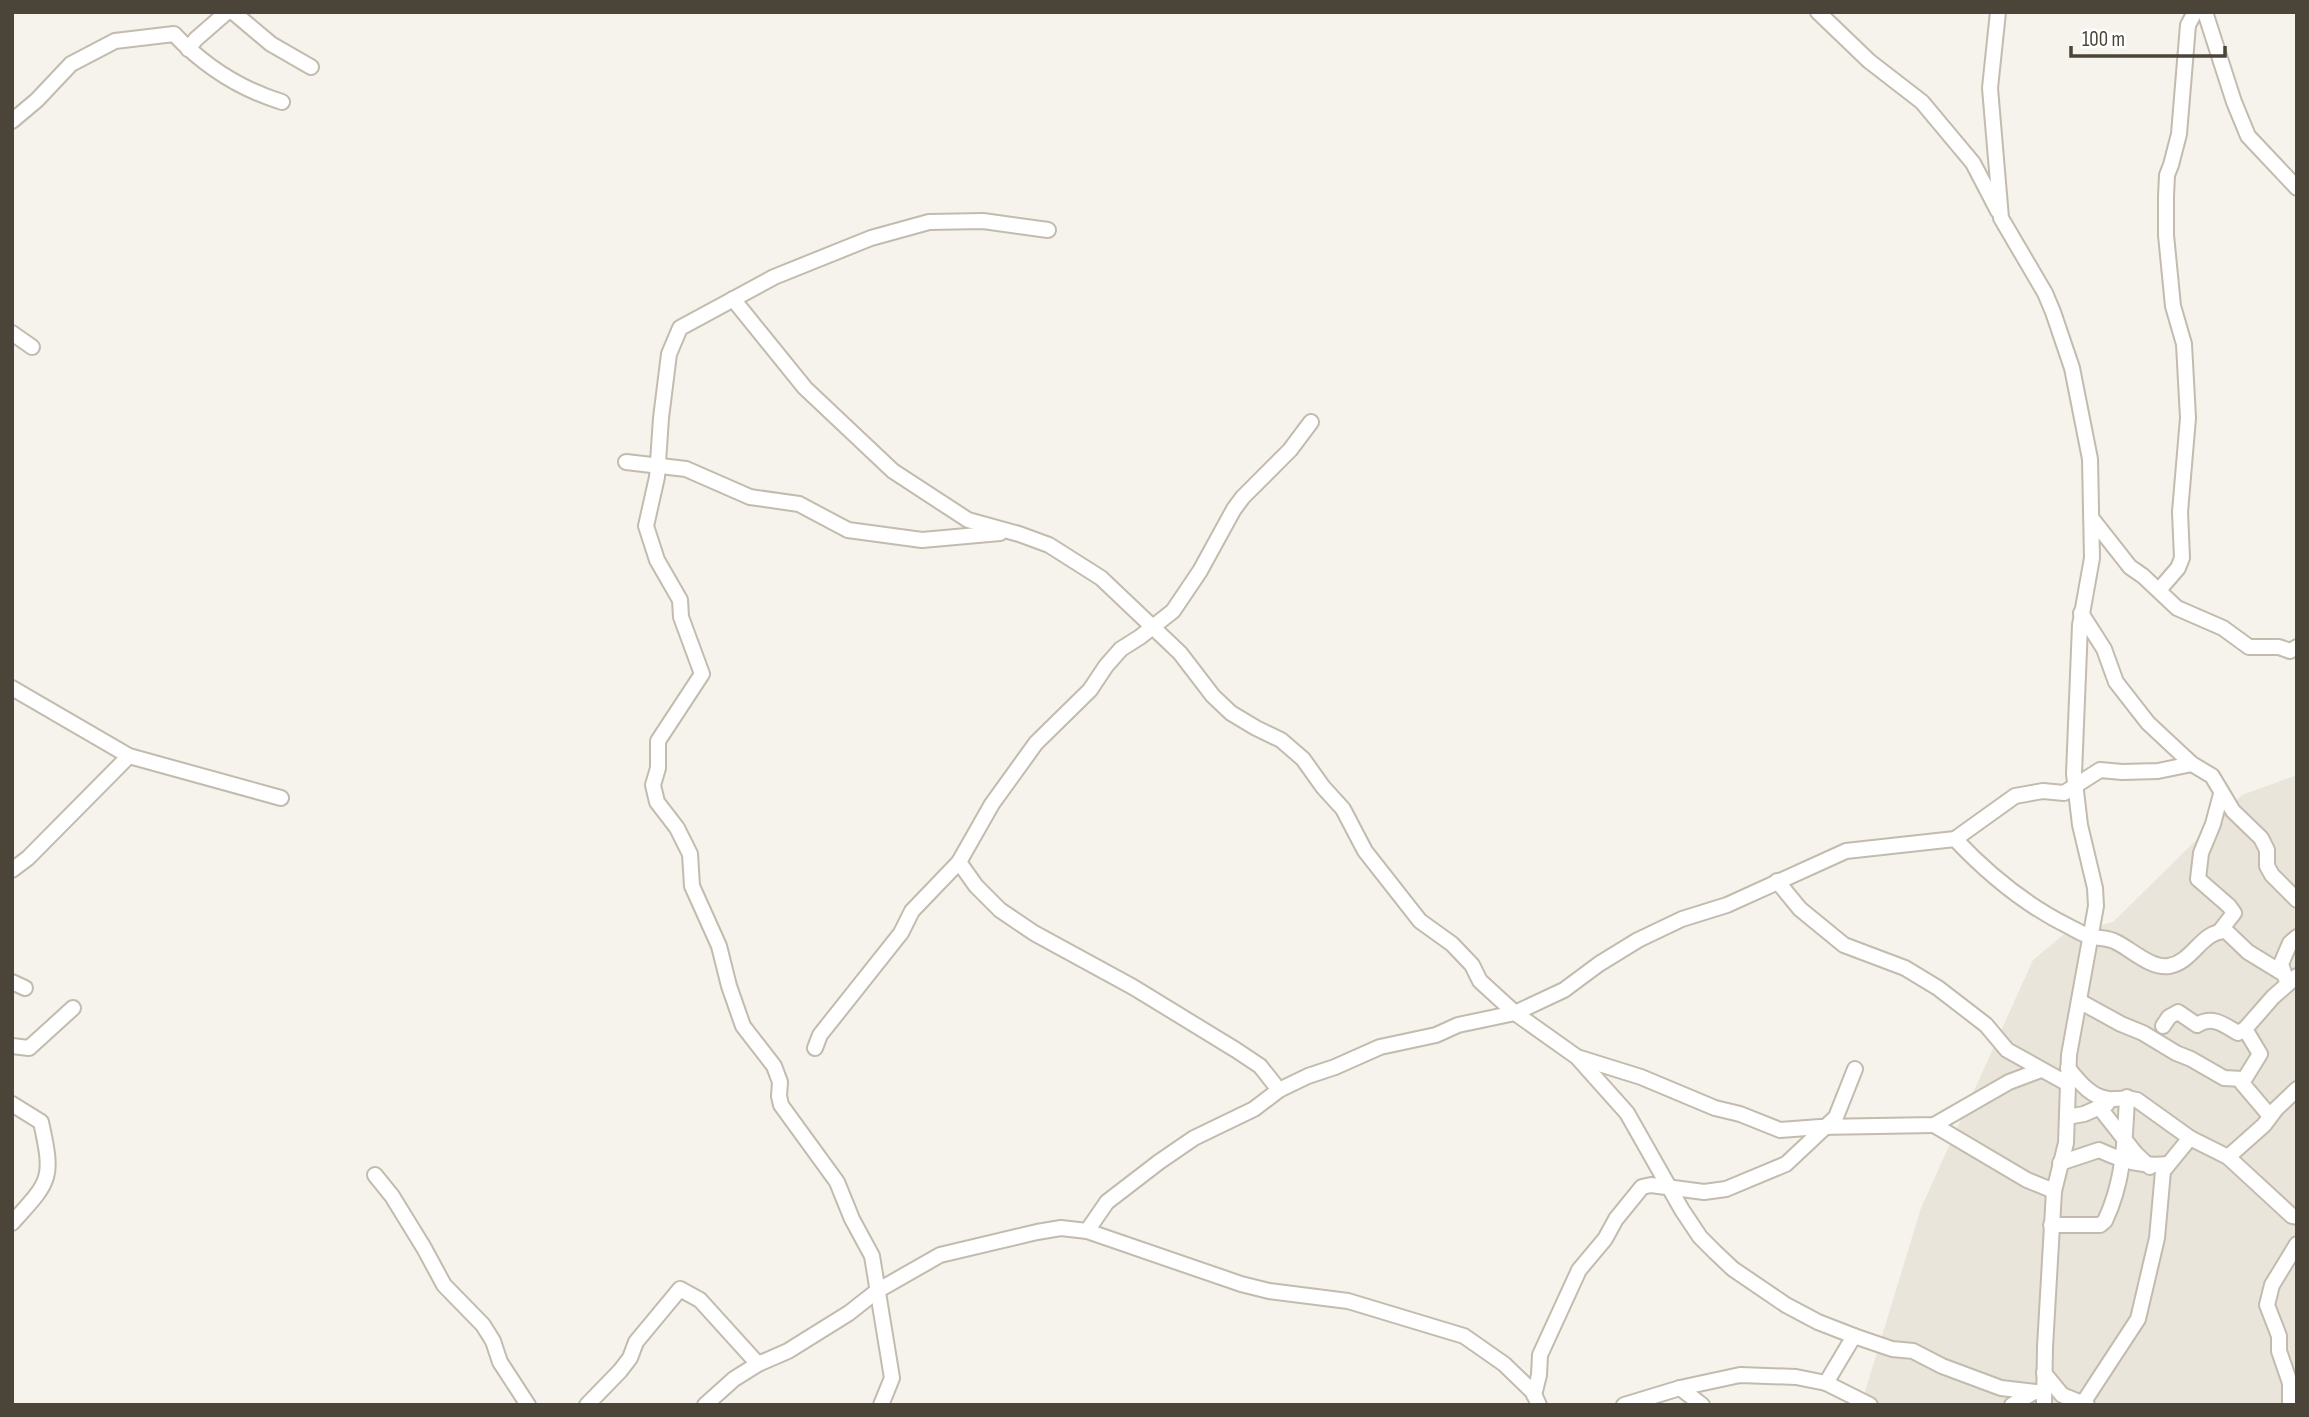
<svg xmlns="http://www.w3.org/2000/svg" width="2309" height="1417" font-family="'Sofia Sans Condensed',sans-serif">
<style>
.residential{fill:#eae5da}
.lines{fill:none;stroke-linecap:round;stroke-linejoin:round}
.minor-casing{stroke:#c2bbae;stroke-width:18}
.minor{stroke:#fff;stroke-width:14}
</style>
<rect width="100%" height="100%" fill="#f6f3ec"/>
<path class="residential" d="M 2297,775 L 2297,1405 L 1861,1405 L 1921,1208 L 2033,960 L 2063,935 L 2113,922 L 2242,795 Z"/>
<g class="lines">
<g class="minor-casing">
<g id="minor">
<path d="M 233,12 L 271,44 L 311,67"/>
<path d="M 1818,12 L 1869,61 L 1922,102 L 1973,163 L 1998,211"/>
<path d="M 1998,12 L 1990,88 L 2001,218 L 2045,293 L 2053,312 L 2072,368 L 2090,459 L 2092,558 L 2080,625 L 2074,774 L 2080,825 L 2095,888 L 2096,906 L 2069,1055 L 2066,1143 L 2054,1191 L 2045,1347 L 2044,1405"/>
<path d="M 2205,12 L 2234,102 L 2248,136 L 2297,188"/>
<path d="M 188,49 L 196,39 L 227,12"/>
<path d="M 12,121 L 37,100 L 71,64 L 115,41 L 174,34 C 205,67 240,89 282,102"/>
<path d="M 733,299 L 805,388 L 893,471 L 968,520 L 1019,534 L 1049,545 L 1101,578 L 1180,653 L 1213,696 L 1231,713 L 1256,728 L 1281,740 L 1303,759 L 1323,787 L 1343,809 L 1365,851 L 1420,921 L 1452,944 L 1472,965 L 1480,981 L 1515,1013 L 1577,1057 L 1627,1113 L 1682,1210 L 1700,1237 L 1715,1252 L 1733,1269 L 1786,1305 L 1818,1322 L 1854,1336"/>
<path d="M 12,333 L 32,347"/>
<path d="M 626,462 L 686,469 L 750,497 L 799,504 L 848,530 L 922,540 L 1000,533"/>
<path d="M 2093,520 L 2130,567 L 2143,576 L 2177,608 L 2223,628 L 2249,647 L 2279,647 L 2290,651 L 2297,647"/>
<path d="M 2159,590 L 2178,568 L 2182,558 L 2180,512 L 2188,418 L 2184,344 L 2173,306 L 2166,235 L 2166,196 L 2167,175 L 2171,165 L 2179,134 L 2188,25 L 2195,12"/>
<path d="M 2081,613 L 2104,649 L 2116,682 L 2148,723 L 2192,764 L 2212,776 L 2233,811 L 2261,838 L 2267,850 L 2267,866 L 2272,875 L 2297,900"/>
<path d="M 12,688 L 129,756 L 281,798"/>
<path d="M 1955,839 C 1988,874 2027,906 2070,927 C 2076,930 2083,935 2090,936 C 2098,939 2107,937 2116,942 C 2131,949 2151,969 2169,966 C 2193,962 2201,931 2226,931 L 2248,952 L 2284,974"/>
<path d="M 959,862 L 976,886 L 1000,910 L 1034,933 L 1133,987 L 1236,1050 L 1260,1066 L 1279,1090"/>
<path d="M 12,870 L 28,858 L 129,756"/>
<path d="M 1777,881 L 1800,909 L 1844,945 L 1905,968 L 1938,988 L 1986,1025 L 2007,1050 L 2068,1084"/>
<path d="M 2220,931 L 2234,913 L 2229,906 L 2198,879 L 2201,853 L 2213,824 L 2221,794"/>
<path d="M 2286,979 L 2281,964 L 2290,943 L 2297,937"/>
<path d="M 12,982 L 25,988"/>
<path d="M 2079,1001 L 2121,1024 L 2143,1033 L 2176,1053 L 2191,1059 L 2224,1078 L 2243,1079"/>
<path d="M 2163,1026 L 2169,1017 L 2178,1012 L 2197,1025 C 2213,1015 2224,1025 2238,1033 L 2245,1029"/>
<path d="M 12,1046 L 29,1048 L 73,1008"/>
<path d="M 815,1048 L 820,1035 L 901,933 L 912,911 L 959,862 L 992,804 L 1036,743 L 1090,690 L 1106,666 L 1121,649 L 1140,637 L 1173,611 L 1200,571 L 1234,509 L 1243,497 L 1290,450 L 1311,422"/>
<path d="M 1580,1058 L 1641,1077 L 1715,1108 L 1740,1114 L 1780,1130 L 1820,1127 L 1934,1125 L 2009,1082 L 2041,1070"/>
<path d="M 2068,1068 C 2079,1082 2094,1101 2114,1099 C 2123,1099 2127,1097 2137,1100 L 2190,1138 L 2228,1157 L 2292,1216 L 2297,1217"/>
<path d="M 12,1104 L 41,1122 C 54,1180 50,1181 12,1223"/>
<path d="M 2099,1107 L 2136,1154 L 2150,1167"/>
<path d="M 2270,1116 L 2242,1083 L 2260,1054 L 2245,1029 L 2273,997 L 2297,976"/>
<path d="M 2067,1117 L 2084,1114 L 2107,1104"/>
<path d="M 1934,1125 L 2027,1180 L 2054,1191"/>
<path d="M 2228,1157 L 2264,1125 L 2276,1109 L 2297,1089"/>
<path d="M 2060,1163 L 2099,1150 C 2123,1161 2141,1167 2168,1164"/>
<path d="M 375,1175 L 392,1196 L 424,1248 L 444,1285 L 483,1325 L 493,1341 L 500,1362 L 528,1405"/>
<path d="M 2051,1225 L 2100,1225 L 2105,1221 C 2124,1181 2125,1140 2127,1097"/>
<path d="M 1087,1231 L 1107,1202 L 1159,1162 L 1194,1138 L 1254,1109 L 1279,1090 L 1308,1076 L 1335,1067 L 1380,1047 L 1436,1035 L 1458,1025 L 1515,1013 L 1564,990 L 1599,964 L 1638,940 L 1682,919 L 1727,905 L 1846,851 L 1955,839 L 2015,796 L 2043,791 L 2064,793 L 2100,770 L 2122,772 L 2158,771 L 2192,764"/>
<path d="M 2044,1373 L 2062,1395 L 2087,1405"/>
<path d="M 1826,1383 L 1854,1336 L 1892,1349 L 1913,1351 L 1942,1366 L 2001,1388 L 2044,1393"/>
<path d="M 1680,1388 L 1702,1405"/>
<path d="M 1534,1395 L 1539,1375 L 1540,1355 L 1579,1270 L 1605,1239 L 1616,1219 L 1642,1187 L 1651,1185 L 1704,1192 L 1726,1189 L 1786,1164 L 1836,1117 L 1855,1069"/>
<path d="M 2083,1403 L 2138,1319 L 2157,1238 L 2163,1171 L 2190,1138"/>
<path d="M 587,1405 L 620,1371 L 630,1358 L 636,1342 L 680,1289 L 700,1300 L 758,1364"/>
<path d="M 705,1405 L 734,1379 L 758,1364 L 788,1351 L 849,1313 L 877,1291 L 940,1255 L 1037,1232 L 1061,1228 L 1087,1231 L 1241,1284 L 1269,1291 L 1348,1301 L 1464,1336 L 1504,1364 L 1533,1392 L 1539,1405"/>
<path d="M 881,1405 L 892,1378 L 872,1256 L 852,1219 L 837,1182 L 781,1105 L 779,1096 L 780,1082 L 774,1066 L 743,1026 L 729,986 L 719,946 L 692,886 L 690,854 L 677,828 L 657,802 L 653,785 L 658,768 L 658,741 L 702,674 L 681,617 L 680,600 L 657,560 L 646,526 L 657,477 L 661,418 L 669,354 L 680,328 L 774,277 L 871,238 L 929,222 L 983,221 L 1048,230"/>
<path d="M 1624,1405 L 1680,1388 L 1740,1375 L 1796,1377 L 1826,1383 L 1870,1405"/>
<path d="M 2012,1405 L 2034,1392"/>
<path d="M 2290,1405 L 2290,1383 L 2279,1351 L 2279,1336 L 2267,1305 L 2272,1285 L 2297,1244"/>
</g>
</g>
<use href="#minor" class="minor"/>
</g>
<rect width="2309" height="1417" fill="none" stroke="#4b4439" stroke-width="28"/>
<path d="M2071 46v10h154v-10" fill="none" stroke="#4b4439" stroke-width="3.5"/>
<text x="2082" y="46" font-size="21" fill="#4b4439" stroke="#ffffff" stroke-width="5" paint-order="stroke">100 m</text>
</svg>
